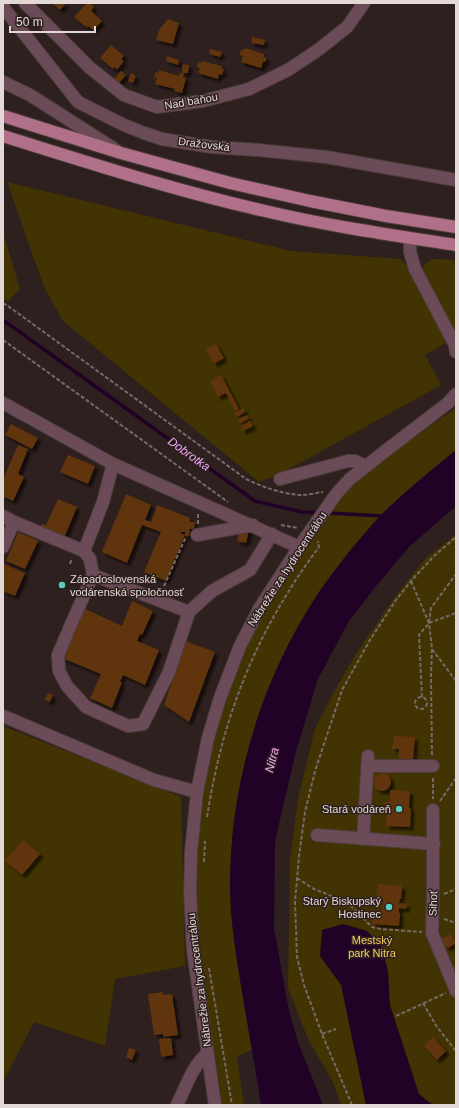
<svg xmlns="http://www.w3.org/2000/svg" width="459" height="1108" font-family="Arial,sans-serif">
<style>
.green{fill:#423302}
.water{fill:#220126}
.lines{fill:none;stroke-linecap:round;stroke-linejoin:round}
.stream{stroke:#220126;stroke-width:3.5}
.building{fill:#60340a;filter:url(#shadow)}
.minor-casing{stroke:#4b3d3b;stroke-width:14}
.major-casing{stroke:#4b3d3b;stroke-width:14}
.path{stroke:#766967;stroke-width:2;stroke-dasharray:4 2;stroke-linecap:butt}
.minor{stroke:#6b4b57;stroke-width:12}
.major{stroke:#b17089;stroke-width:12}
.poi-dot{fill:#59cebe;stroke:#2e201e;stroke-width:1.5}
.labels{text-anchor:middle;stroke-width:3;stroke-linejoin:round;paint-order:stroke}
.street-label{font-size:11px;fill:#e2d8d6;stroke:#2e201e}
.poi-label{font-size:11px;fill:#e2d8d6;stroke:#2e201e;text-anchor:end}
.park-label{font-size:11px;fill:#f5cd62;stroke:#2e201e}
.water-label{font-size:12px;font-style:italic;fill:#efa7f5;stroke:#2e201e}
</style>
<defs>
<filter id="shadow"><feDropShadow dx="3.5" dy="3.5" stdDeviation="1" flood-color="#0009"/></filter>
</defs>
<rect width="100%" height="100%" fill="#2e201e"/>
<g class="green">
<path d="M 7,182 L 291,251 L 400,259 L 427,283 L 423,267 C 430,255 444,260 456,261 L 456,337 L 425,355 L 441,385 L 280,474 L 259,482 L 63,321 L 44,287 Z"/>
<path d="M 3,232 L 20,289 L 8,301 L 3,298 Z"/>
<path d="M 456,408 L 456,450 L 435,467 L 300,624 L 283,656 L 266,694 L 257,719 L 240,784 L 233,824 L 230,887 L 235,948 L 252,1050 L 246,1052 L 237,1057 L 244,1105 L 222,1105 L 218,1073 L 202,981 L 198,944 L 195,875 L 202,799 L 206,769 L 225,702 L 241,657 L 263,612 L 299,558 L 330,516 L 347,491 L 367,473 L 396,450 Z"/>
<path d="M 456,534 L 456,1105 L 341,1105 L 332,1080 L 309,1041 L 288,988 L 290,860 L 298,799 L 315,729 L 335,690 L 356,654 L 394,598 L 425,559 Z"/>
<path d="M 3,726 L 181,797 L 185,966 L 115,979 L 105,1046 L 34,1022 L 3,1082 Z"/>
</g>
<g class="water">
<path d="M 456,450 L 456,506 L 410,546 L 376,586 L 349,621 L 318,679 L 296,751 L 275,841 L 274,928 L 289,1011 L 298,1042 L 323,1105 L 261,1105 C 254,1059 245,1013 238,967 C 234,941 230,914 230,887 C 230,783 261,679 319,592 C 329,577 341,562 352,548 C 362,537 371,525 381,515 C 404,492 430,471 456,450 Z"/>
<path d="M 343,924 L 367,931 L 381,945 L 388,971 L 390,1005 L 419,1094 L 433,1105 L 366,1105 L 341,985 L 320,956 L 322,930 Z"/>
</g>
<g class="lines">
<g class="stream">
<path d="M 3,320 L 255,501 L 302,512 L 320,513"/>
<path d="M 327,513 L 384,516"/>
</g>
</g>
<g class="building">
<path d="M 52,3 L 66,3 L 60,10 Z"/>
<path d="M 87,3 L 90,3 L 94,7 L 91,11 L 102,21 L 93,30 L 88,26 L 87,28 L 74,17 Z"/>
<path d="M 168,19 L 179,23 L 173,44 L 156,40 L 159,30 Z"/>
<path d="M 252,37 L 265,40 L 264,45 L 251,43 Z"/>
<path d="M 111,45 L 124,56 L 121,59 L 124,61 L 117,70 L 115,67 L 113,69 L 100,58 Z"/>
<path d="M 245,48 L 264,54 L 264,57 L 267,58 L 265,62 L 263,62 L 261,68 L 241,62 L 243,56 L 240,55 L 241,50 L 244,50 Z"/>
<path d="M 210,49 L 222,52 L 220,57 L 209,54 Z"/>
<path d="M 167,56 L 179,60 L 178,65 L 166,61 Z"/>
<path d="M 201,61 L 222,66 L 221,69 L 224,69 L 222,75 L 219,74 L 218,79 L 198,73 L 200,68 L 197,67 L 198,62 L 201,63 Z"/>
<path d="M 183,64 L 189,65 L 188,73 L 182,73 Z"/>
<path d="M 159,70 L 179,76 L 180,73 L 184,74 L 183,77 L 186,78 L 182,93 L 174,91 L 175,89 L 155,84 L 157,78 L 154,77 L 156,72 L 159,73 Z"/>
<path d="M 121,71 L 126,75 L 119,83 L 114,79 Z"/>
<path d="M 131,73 L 136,76 L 133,83 L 128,81 Z"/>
<path d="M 216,344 L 224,358 L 214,364 L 206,350 Z"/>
<path d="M 221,375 L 239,409 L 235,411 L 226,393 L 218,397 L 210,381 Z"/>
<path d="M 243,408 L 245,412 L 237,417 L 234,413 Z"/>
<path d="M 247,415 L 249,418 L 240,423 L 238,419 Z"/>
<path d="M 250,421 L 253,426 L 243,431 L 241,426 Z"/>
<path d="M 11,424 L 38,438 L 32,449 L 5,435 Z"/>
<path d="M 18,445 L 28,449 L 18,474 L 24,477 L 13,501 L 3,496 L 3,479 Z"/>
<path d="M 68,455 L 95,466 L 88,484 L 60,472 Z"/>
<path d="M 126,494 L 151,505 L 145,520 L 151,522 L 157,505 L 190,518 L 190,522 L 195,522 L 194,529 L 190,529 L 189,536 L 185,536 L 185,532 L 181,532 L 180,533 L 185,535 L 166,581 L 144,572 L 161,532 L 142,525 L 127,563 L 102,552 Z"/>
<path d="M 58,499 L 77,507 L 64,538 L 40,528 L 42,524 L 46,525 Z"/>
<path d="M 243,520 L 251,522 L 246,543 L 237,541 Z"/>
<path d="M 18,532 L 38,541 L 25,569 L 6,561 Z"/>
<path d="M 4,564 L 25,573 L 15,596 L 3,591 L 3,566 Z"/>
<path d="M 132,601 L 153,611 L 142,635 L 140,634 L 137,641 L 159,650 L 145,685 L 123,675 L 120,682 L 122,682 L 112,708 L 90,698 L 101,674 L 62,658 L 83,608 L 122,626 Z"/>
<path d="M 185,641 L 215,652 L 189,722 L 164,705 Z"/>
<path d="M 48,693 L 53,695 L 50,702 L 45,700 Z"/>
<path d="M 394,736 L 415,737 L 413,760 L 399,759 L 399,749 L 392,749 Z"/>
<circle cx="382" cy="782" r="9"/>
<path d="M 390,790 L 410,791 L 409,808 L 411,809 L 410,827 L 386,826 L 387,808 L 384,807 L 384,802 L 390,802 Z"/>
<path d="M 23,840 L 40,854 L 22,875 L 5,861 Z"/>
<path d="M 378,884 L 402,886 L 401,899 L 400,899 L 399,903 L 407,904 L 406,909 L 399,908 L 399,913 L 400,913 L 399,926 L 372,924 L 373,910 L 382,911 L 383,899 L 376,899 Z"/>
<path d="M 451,934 L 456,943 L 448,948 L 445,946 L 440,939 Z"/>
<path d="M 163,992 L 163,995 L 172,994 L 178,1035 L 163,1037 L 163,1034 L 154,1035 L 148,994 Z"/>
<path d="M 433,1037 L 446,1051 L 437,1060 L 424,1046 Z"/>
<path d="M 171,1038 L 173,1055 L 161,1057 L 159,1039 Z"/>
<path d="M 129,1048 L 136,1050 L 132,1060 L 126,1057 Z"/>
</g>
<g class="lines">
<g class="minor-casing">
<g id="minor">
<path d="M 25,3 L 89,67 L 124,95 L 157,107 L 203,101 L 249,89 L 288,70 L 318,50 L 347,27 L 364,3"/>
<path d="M 3,7 L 78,102 L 124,125 L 144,133 L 162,139 L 212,147 L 258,150 L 326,157 L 456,180"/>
<path d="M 3,82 L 30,95 L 116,150"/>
<path d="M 410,239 L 410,252 L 415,269 L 455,345 L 456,352"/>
<path d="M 3,403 L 113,464 L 299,547"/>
<path d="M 280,479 L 348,461 L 355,461 L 366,466"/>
<path d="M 3,516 L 14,522 L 84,551 L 103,502 L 113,464"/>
<path d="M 197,535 L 253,525"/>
<path d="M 3,547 L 14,522"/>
<path d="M 84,551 L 90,559 L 93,575 L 189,612 L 212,591 L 250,570 L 272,534"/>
<path d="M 69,629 L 93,575"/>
<path d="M 67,634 L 58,655 L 59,671 L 67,686 L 86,707 L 128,726 L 143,724 L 169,672 L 189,612"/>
<path d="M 3,716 L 154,780 L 197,792"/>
<path d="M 367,766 L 433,766"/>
<path d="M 433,810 L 433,898 L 432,933 L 456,991"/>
<path d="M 317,835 L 434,844"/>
<path d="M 363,839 L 368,756"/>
<path d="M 177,1105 C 186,1087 192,1066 207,1054"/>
<path d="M 215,1105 L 193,950 L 190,892 L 191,853 L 197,792 L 208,738 L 220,698 L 240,646 L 259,609 L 299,547 L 337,493 L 350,479 L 384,452 L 448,403 L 456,394"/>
</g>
</g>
<g class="major-casing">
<g id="major">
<path d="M 3,116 L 121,153 L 230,183 L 310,201 L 386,216 L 456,227"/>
<path d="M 3,136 C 90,163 176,191 265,211 C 328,226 392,235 456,245"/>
</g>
</g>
<g class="path">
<path d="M 3,303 L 8,306 L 246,479 C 263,487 282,494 301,495 C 308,495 316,493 323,492"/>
<path d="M 3,340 L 228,502"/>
<path d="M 198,524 L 198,514"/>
<path d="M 281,525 L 298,528"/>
<path d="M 70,564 L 72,558"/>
<path d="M 411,581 L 429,623 L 432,649 L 456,681"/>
<path d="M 164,586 L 185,539 L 187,539"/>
<path d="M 429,623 L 456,613"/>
<path d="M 432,649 L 431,676 L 432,755"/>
<circle cx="421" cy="703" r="6"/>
<path d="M 422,697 L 419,635 L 429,623 L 431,608 L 456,574"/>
<path d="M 433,778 L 433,799"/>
<path d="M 440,801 L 456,778"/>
<path d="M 207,817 C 223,714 257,630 319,547 L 318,541"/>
<path d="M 204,862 L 205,841"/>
<path d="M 297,878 L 314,889 L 327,894 L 350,905 L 372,927 L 381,929 L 422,932"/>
<path d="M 444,894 L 456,889"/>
<path d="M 444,919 L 456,923"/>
<path d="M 209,968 L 232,1105"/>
<path d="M 423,1003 L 437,1027 L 456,1051"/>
<path d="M 396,1016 L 446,993"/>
<path d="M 322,1034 L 336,1029"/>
<path d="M 352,1105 L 322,1034 L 304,985 L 297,957 L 295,902 L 299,856 L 305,812 L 315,771 L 342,690 L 370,640 L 396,600 L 411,581 L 433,557 L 456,537"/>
</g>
<use href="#minor" class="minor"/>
<use href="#major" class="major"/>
</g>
<g class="poi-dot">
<circle cx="62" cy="585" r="4"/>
<circle cx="399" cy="809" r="4"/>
<circle cx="389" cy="907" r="4"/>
</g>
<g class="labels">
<g class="street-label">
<text transform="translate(191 101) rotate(-10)" y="4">Nad baňou</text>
<text transform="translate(204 144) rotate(7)" y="4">Dražovská</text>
<text transform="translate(287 569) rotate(-57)" y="4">Nábrežie za hydrocentrálou</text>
<text transform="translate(433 903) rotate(-88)" y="4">Sihoť</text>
<text transform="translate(199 980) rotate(-97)" y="4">Nábrežie za hydrocentrálou</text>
</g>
<g class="poi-label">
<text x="70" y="583" text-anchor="start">Západoslovenská<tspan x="70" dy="13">vodárenská spoločnosť</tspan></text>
<text x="391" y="813">Stará vodáreň</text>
<text x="381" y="905">Starý Biskupský<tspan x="381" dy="13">Hostinec</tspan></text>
</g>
<g class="park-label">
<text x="372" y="944">Mestský<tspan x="372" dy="13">park Nitra</tspan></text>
</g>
<g class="water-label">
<text transform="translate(189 454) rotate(36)" y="4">Dobrotka</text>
<text transform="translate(272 760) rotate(-76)" y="4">Nitra</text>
</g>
</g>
<rect width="459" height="1108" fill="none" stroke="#e2d8d6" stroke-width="8"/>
<path d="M10 26v6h85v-6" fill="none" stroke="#e2d8d6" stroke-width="2"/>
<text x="16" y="26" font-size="12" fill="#e2d8d6" stroke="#2e201e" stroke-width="3" paint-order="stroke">50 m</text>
</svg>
